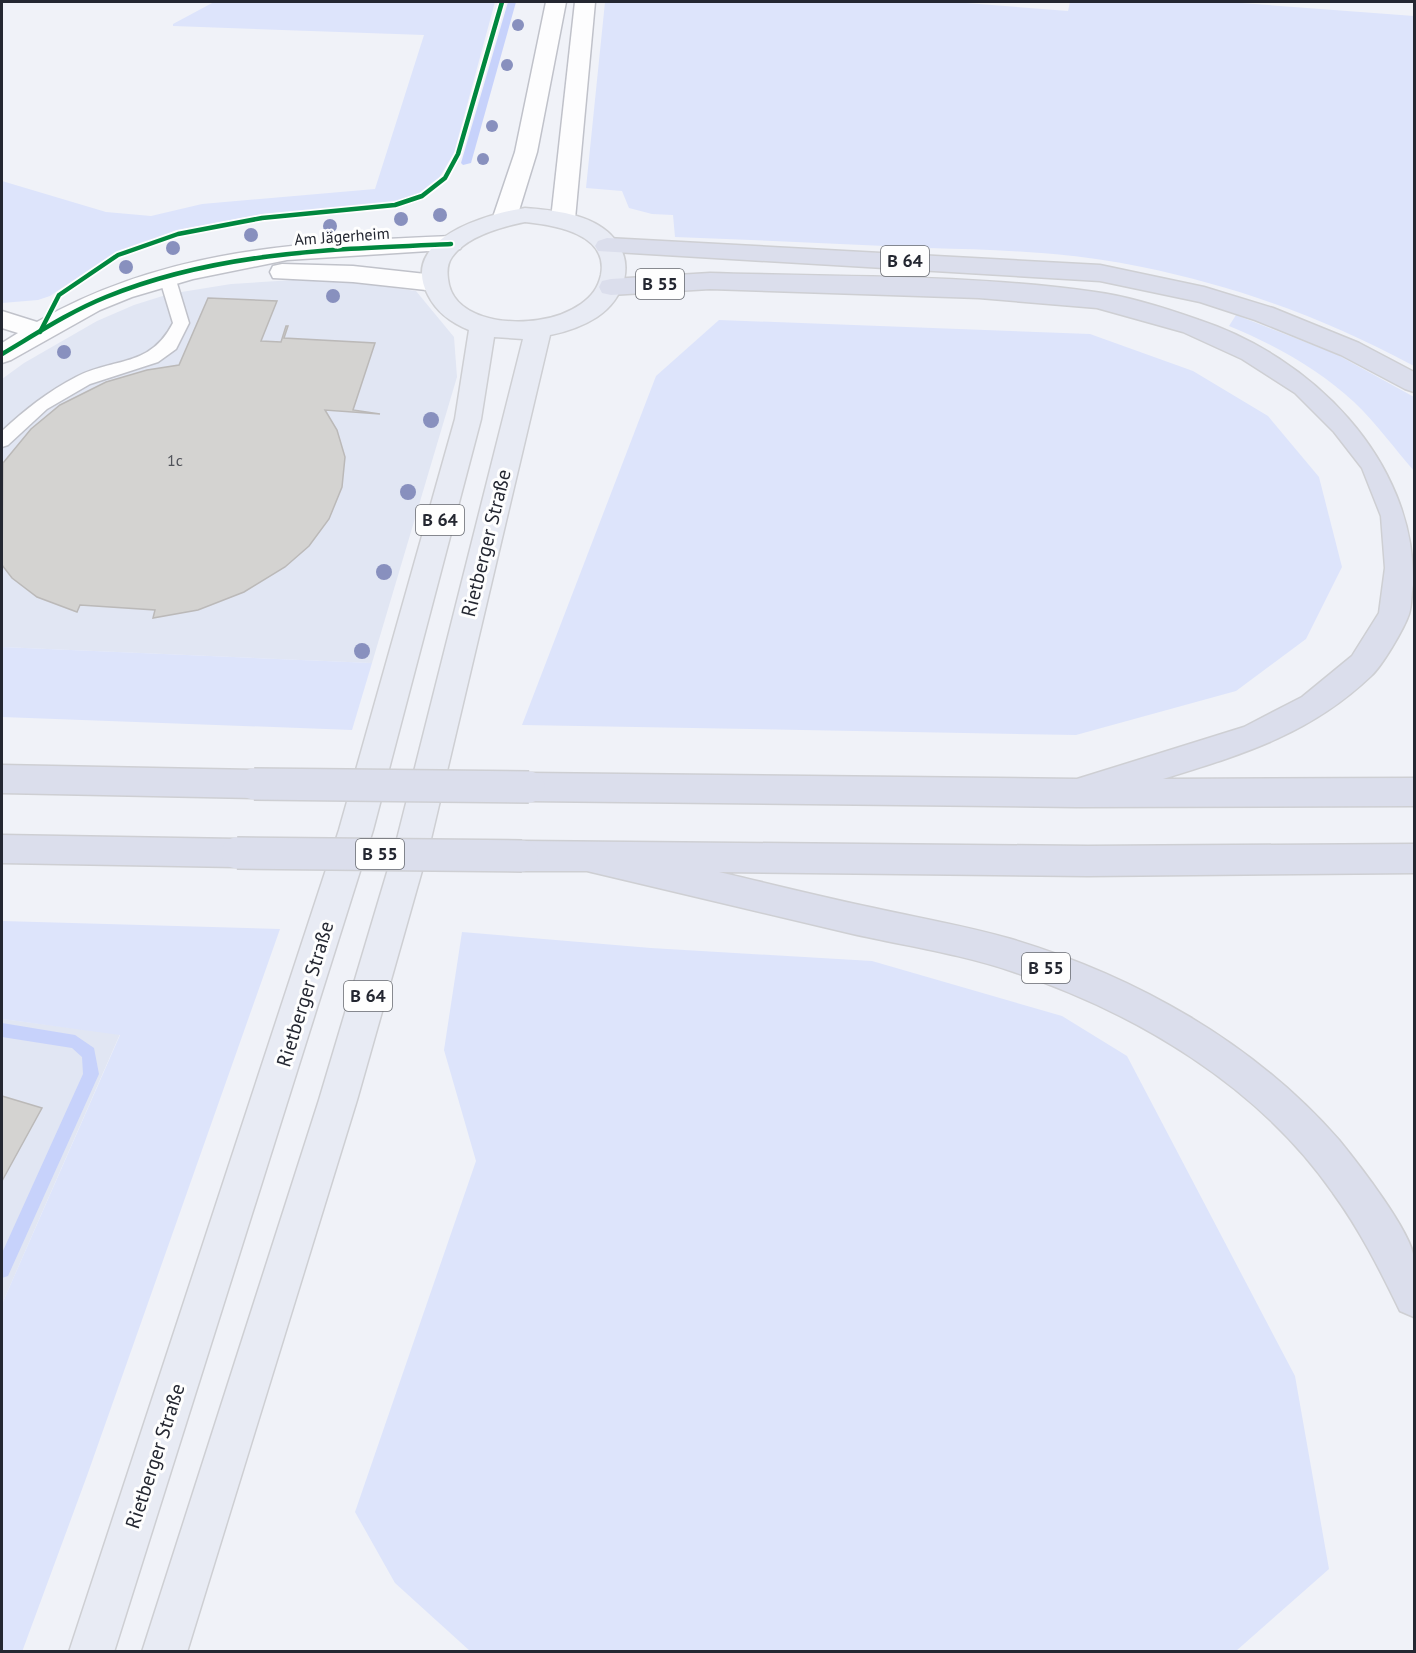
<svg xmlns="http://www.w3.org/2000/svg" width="1416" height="1653" font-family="'PT Sans',sans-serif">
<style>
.built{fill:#e1e6f3}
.green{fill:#dde4fb}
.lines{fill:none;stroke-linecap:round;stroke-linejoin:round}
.stream{fill:#c7d2fb;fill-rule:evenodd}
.building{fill:#d4d3d1;stroke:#bbb9b8;stroke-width:1.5}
.lane-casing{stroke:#c0c2ca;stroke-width:3}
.street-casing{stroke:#c0c2ca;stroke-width:3}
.secondary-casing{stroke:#c0c2ca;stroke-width:3}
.primary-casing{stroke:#cecfd3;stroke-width:3}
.highway-casing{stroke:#cecfd3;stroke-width:3}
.lane{fill:#fdfdfe;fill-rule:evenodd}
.street{fill:#fdfdfe;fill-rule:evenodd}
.secondary{fill:#fdfdfe;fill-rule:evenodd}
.primary{fill:#e8ebf4;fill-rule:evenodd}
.highway{fill:#dbdeec;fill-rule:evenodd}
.highway-bridge-casing{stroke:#cecfd3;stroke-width:34;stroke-linecap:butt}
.highway-bridge{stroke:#dbdeec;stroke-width:31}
.cycleway-casing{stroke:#fefefe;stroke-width:8}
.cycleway{stroke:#00873e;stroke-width:4.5}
.tree{fill:#8890be}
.labels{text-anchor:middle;stroke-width:6;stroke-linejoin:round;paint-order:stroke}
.far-street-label{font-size:16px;fill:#242731;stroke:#fefefe}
.number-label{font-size:16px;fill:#505259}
.shield{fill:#fefefe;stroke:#65686e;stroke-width:1.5}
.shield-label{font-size:18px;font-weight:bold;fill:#242731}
.street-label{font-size:20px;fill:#242731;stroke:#fefefe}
</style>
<rect width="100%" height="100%" fill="#f0f2f8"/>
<g class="built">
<path d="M 293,280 L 353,282 L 416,291 L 454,337 L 457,377 L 372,663 L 2,647 L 2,379 L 24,363 L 97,321 L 134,305 L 169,294 L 231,284 Z"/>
<path d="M 2,1019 L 120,1034 L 2,1304 Z"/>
</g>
<g class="green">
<path d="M 214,2 L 495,2 L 454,153 L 439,178 L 420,193 L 396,203 L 263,214 L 177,230 L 113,254 L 50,296 L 38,300 L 2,303 L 2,181 L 106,212 L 151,216 L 202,204 L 375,189 L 424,35 L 173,26 L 173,24 Z"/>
<path d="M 605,2 L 953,2 L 1068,11 L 1070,2 L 1228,2 L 1414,16 L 1414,366 C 1327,319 1239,287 1142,267 C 1073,252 1000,250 929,248 C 845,244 760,240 675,237 L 673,215 L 652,214 L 629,208 L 622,191 L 586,188 Z"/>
<path d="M 1236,315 L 1336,354 L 1414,397 L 1414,471 C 1395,449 1376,423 1354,402 C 1319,369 1273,344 1229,326 Z"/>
<path d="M 719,320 L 1090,334 L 1193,371 L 1268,416 L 1319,477 L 1342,567 L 1306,639 L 1236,691 L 1076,735 L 522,725 L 656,376 Z"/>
<path d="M 2,647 L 372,663 L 352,730 L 2,717 Z"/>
<path d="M 2,921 L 280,929 L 88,1473 L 22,1652 L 2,1651 L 2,1304 L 120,1035 L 2,1019 Z"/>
<path d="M 462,932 L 651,948 L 872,961 L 1062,1016 L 1127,1056 L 1295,1376 L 1329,1569 L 1236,1651 L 470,1651 L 395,1583 L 355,1512 L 476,1161 L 444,1050 Z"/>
</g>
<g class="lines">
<g class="stream">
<path d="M 508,2 L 516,2 L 471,163 L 463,165 L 461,163 Z"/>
<path d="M 2,1023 L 75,1035 L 94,1048 L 99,1074 L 8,1276 L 2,1278 L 2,1253 L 83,1074 L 82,1057 L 72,1048 L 2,1037 Z"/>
</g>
</g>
<g class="building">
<path d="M 208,298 L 277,301 L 261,341 L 281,342 L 286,326 L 288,326 L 284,338 L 375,343 L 353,410 L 380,414 L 325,410 L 337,430 L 345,457 L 342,487 L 329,519 L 309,546 L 285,567 L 244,592 L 198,610 L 153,618 L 155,610 L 80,605 L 77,612 L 37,597 L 12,578 L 2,565 L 3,463 L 31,429 L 60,405 L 106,382 L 147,370 L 179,365 Z"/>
<path d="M 2,1096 L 42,1108 L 2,1181 Z"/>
</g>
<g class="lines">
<g class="lane-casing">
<path id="lane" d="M 168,275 L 176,280 L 189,323 L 176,349 L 158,362 L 90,384 L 47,409 L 8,445 L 2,447 L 2,431 C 25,410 47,392 76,377 C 115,357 150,368 173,323 L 160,280 Z"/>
</g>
<g class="street-casing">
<g id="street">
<path d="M 451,236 L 460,239 L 463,244 L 460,249 L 287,260 L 193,279 L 132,297 L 100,310 L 11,360 L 2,363 L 2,343 L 18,333 L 2,328 L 2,311 L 37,322 C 168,247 305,242 451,236 Z"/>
<path d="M 282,264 L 353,266 L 435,275 L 444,277 L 447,283 L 444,289 L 435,291 L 353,282 L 273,278 L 270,272 L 273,266 Z"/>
</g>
</g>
<g class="secondary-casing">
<g id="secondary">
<path d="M 546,2 L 566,2 L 537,152 L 517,217 L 513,222 L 505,224 L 497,222 L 493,217 L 515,152 Z"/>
<path d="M 575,2 L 595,2 L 575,219 L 571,224 L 563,226 L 555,224 L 551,219 Z"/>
</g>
</g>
<g class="primary-casing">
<path id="primary" d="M 525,208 C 553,210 591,214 611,235 C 637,261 625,299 597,317 C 583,326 566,332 550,335 L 431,839 L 357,1100 L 187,1652 L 142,1652 L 319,1100 L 397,839 L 523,339 L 494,337 L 481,419 L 373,830 L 114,1652 L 69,1652 L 339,830 L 455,419 L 469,330 C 452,323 437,313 428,295 C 398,239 487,214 525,208 ZM 525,222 C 555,225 609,234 601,275 C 598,288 592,296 581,304 C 568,313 553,318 538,320 C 507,325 452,319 448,279 C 447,271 447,264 452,257 C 467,236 501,227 525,222 Z"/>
</g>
<g class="highway-casing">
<g id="highway">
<path d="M 607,238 L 1100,265 L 1204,287 L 1273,308 L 1359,343 L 1414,372 L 1414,392 L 1405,389 L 1341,355 L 1255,320 L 1200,302 L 1100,281 L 598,251 L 595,246 L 598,241 Z"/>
<path d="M 710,273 C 837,277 969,274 1095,292 C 1127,296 1168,309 1199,320 C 1309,356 1416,458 1413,585 C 1411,594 1412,605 1409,614 C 1404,629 1382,666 1371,676 C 1309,735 1243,754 1163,779 L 1414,778 L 1414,806 L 1077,807 L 529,801 L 518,797 L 513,787 L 518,777 L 529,773 L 1077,779 L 1244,727 L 1302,697 L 1352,656 L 1379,613 L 1385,568 L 1381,516 L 1362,468 L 1334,432 L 1295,393 L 1242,359 L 1183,332 L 1097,308 L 979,298 L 710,289 L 611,295 L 602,293 L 599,287 L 602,281 L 611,279 Z"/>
<path d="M 2,765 L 254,770 L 265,774 L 270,784 L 265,794 L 254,798 L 2,793 Z"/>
<path d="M 2,835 L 237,839 L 249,843 L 254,853 L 249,863 L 237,867 L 2,863 Z"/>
<path d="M 522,841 L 1088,846 L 1414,844 L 1414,873 L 1088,876 L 719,872 C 770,884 822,897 874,908 C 919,918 966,926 1011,939 C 1135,976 1253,1042 1339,1140 C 1357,1162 1411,1231 1414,1258 C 1416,1277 1414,1298 1414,1317 L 1400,1311 C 1380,1270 1360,1230 1333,1193 C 1259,1086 1135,1012 1014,972 C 962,954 906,946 853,934 C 764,913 676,892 587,871 L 522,871 L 510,866 L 505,856 L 510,846 Z"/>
</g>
</g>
<use href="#lane" class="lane"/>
<use href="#street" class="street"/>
<use href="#secondary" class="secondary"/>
<use href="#primary" class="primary"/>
<use href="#highway" class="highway"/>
<g class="highway-bridge-casing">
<g id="highway-bridge">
<path d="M 254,784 L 529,787"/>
<path d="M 237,853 L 522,856"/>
</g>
</g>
<use href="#highway-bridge" class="highway-bridge"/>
<g class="cycleway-casing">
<g id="cycleway">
<path d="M 40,332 L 59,295 L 118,255 L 178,234 L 262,218 L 395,205 L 422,196 L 445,178 L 458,154 L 502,2"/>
<path d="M 2,354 C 36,334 69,312 106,297 C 216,252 334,249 451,244"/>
</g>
</g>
<use href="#cycleway" class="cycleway"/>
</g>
<g class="tree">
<circle cx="518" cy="25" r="6"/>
<circle cx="507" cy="65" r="6"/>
<circle cx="492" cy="126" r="6"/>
<circle cx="483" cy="159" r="6"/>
<circle cx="440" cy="215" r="7"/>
<circle cx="401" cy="219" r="7"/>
<circle cx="330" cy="226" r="7"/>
<circle cx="251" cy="235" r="7"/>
<circle cx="173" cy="248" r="7"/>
<circle cx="126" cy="267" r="7"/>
<circle cx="333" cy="296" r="7"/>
<circle cx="64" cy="352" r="7"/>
<circle cx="431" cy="420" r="8"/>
<circle cx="408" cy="492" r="8"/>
<circle cx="384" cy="572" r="8"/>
<circle cx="362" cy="651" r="8"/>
</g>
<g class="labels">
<g class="far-street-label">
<text transform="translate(342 236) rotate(-4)" y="6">Am Jägerheim</text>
</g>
<g class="number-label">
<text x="175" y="466">1c</text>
</g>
<g class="shield">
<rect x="881" y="246" width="48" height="30" rx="4.5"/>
<rect x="636" y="269" width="48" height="30" rx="4.5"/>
<rect x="416" y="505" width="48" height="30" rx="4.5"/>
<rect x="356" y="839" width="48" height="30" rx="4.5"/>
<rect x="1022" y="953" width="48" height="30" rx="4.5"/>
<rect x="344" y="981" width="48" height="30" rx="4.5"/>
</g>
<g class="shield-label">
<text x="905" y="267">B 64</text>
<text x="660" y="290">B 55</text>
<text x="440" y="526">B 64</text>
<text x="380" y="860">B 55</text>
<text x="1046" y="974">B 55</text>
<text x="368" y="1002">B 64</text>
</g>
<g class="street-label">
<text transform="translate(486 543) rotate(-76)" y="7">Rietberger Straße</text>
<text transform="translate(305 994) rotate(-73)" y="7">Rietberger Straße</text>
<text transform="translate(155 1456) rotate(-72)" y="7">Rietberger Straße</text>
</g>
</g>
<rect width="1416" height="1653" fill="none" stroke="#242731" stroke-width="6"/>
</svg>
